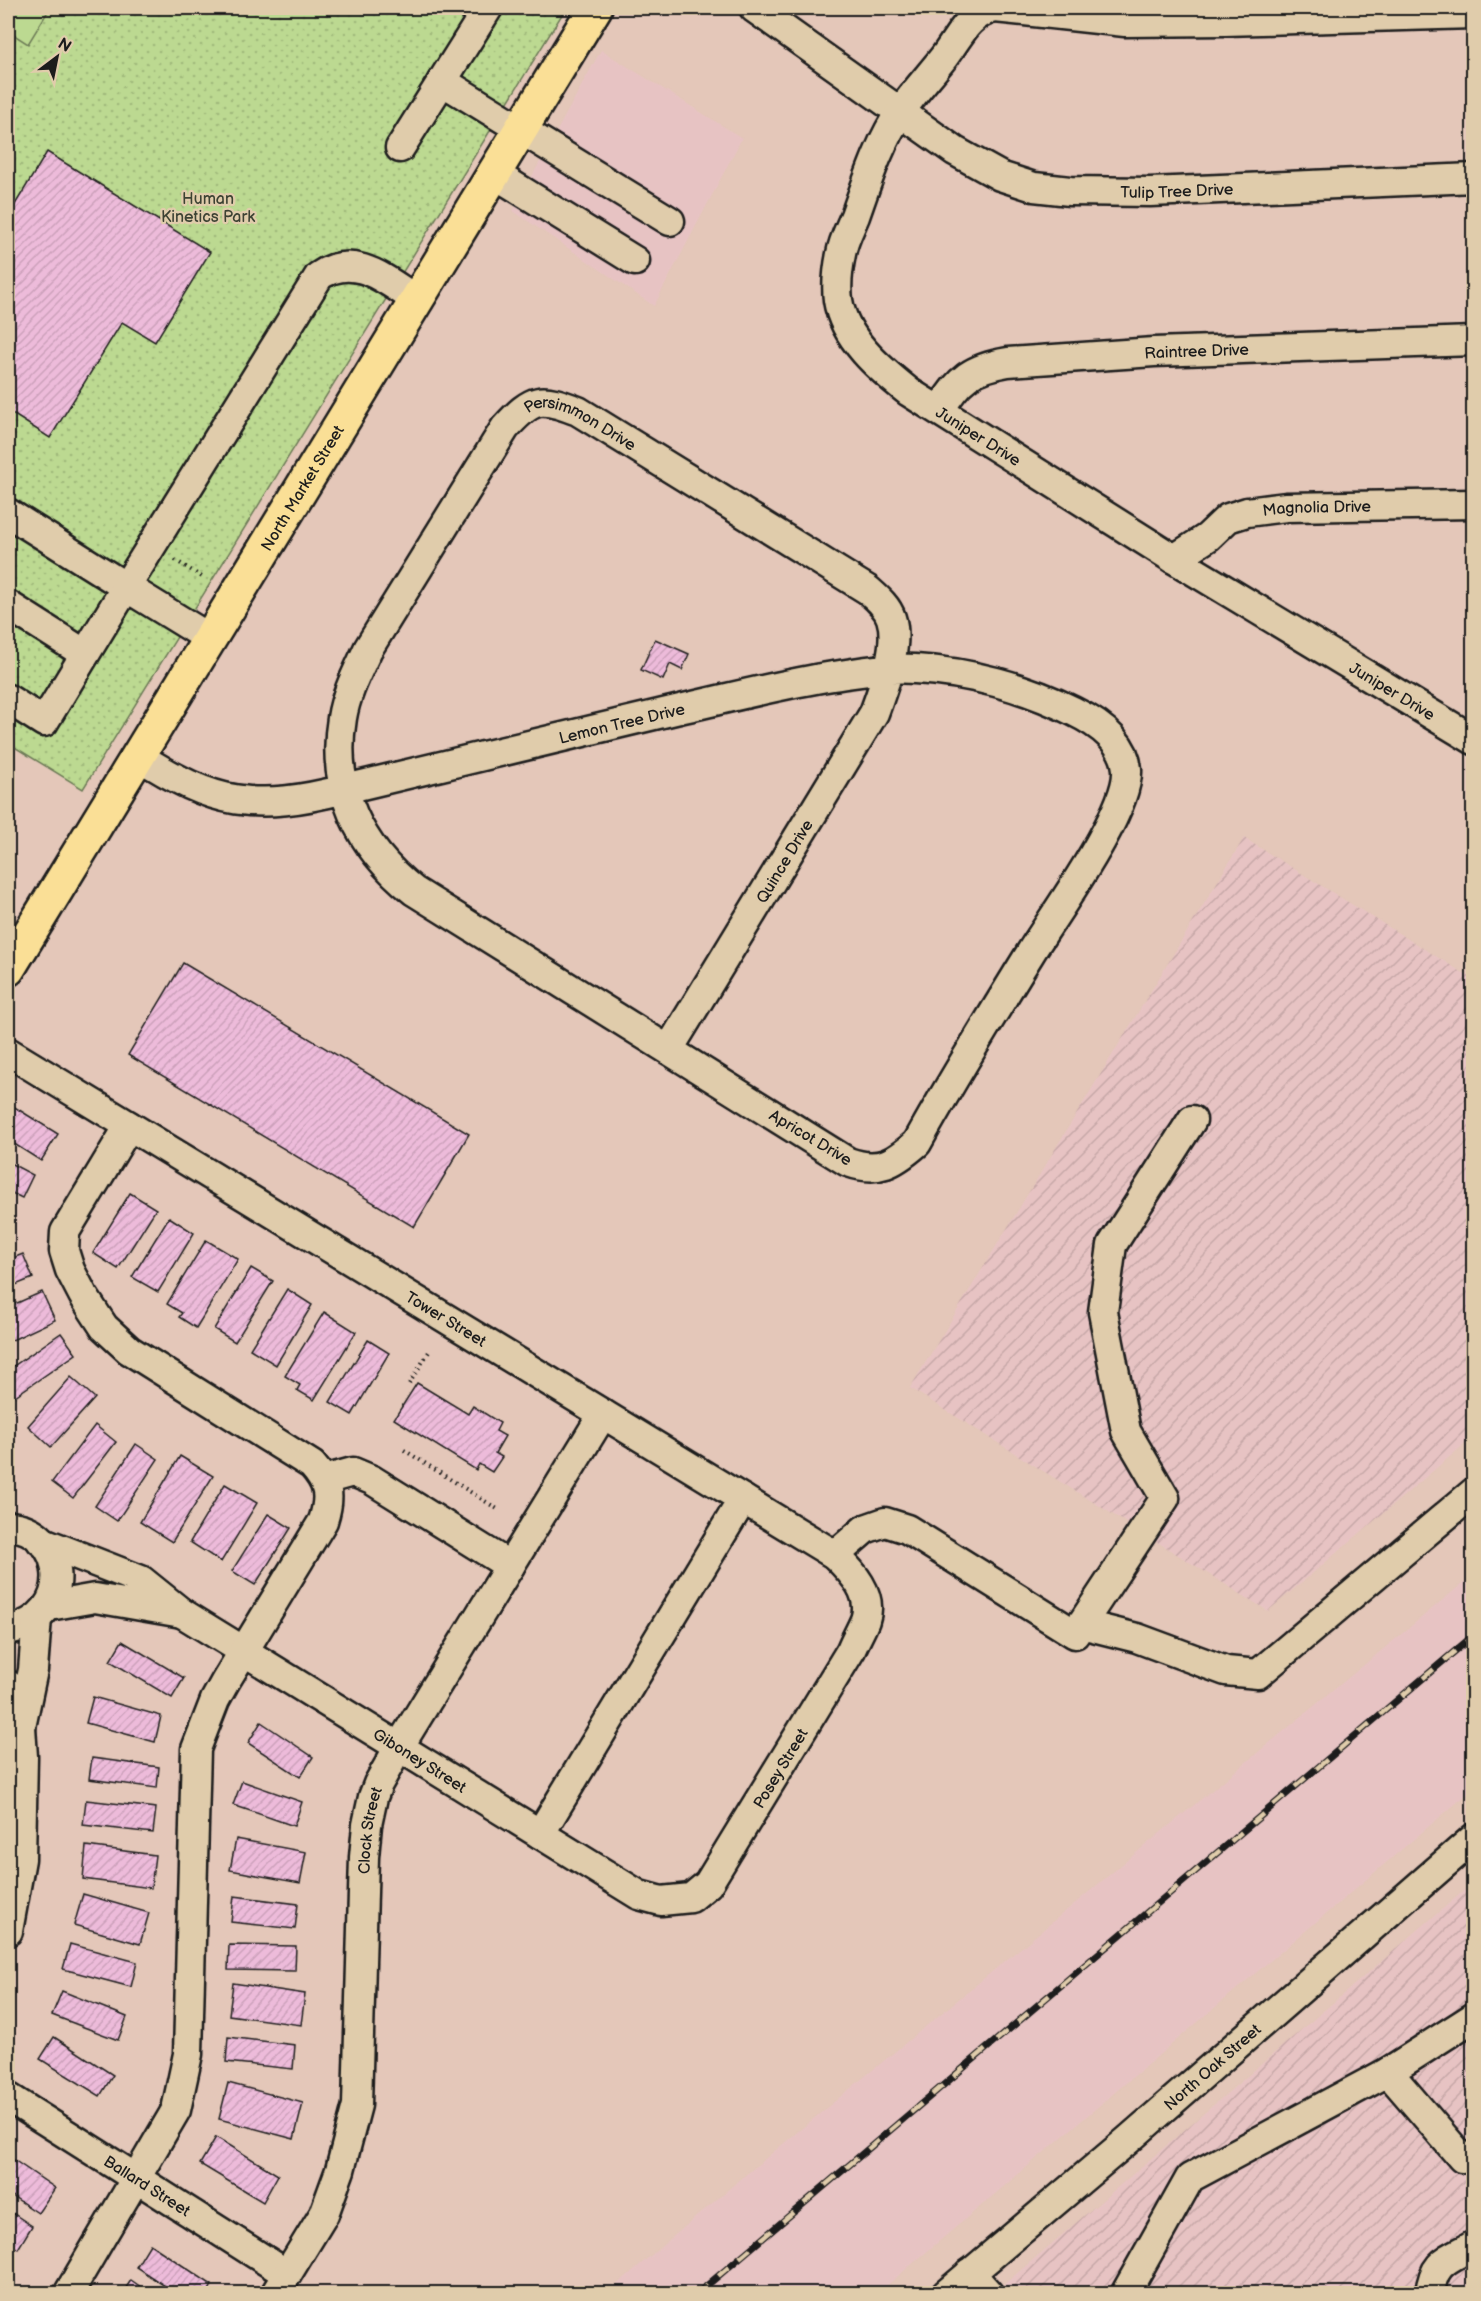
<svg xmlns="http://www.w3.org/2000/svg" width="1481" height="2301" font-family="'Balsamiq Sans',sans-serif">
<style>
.built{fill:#e7c3c3}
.industrial{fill:url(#industrial-furrows)}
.green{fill:url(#green-dots);stroke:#6c7a56;stroke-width:1.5}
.pitch{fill:#bcd991;stroke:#6c7a56;stroke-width:1.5}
.building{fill:url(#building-hatch);stroke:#1c1c1c;stroke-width:1.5}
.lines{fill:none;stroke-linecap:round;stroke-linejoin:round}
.minor-casing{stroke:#1c1c1c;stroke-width:33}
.major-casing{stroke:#1c1c1c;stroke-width:38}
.path{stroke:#1c1c1c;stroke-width:4;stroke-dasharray:1.5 4.5;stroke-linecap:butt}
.minor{stroke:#e0ccab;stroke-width:28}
.major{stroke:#fadf96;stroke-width:33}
.rail-casing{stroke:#1c1c1c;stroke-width:7}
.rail{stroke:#e0ccab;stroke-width:4.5;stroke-dasharray:14;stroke-linecap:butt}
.labels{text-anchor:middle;stroke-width:4.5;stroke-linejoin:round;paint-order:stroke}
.street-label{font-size:16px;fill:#1c1c1c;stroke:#e0ccab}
.park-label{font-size:16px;fill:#3c4233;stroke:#e0ccab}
</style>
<defs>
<pattern id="industrial-furrows" width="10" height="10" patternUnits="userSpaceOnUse" patternTransform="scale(1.5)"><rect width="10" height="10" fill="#e7c3c3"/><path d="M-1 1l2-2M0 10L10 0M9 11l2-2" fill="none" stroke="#c6a7a7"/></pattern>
<pattern id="green-dots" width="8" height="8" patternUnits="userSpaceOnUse" patternTransform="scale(1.5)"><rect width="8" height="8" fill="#bcd991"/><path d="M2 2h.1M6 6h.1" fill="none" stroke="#a1ba7c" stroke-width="1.8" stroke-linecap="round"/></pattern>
<pattern id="building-hatch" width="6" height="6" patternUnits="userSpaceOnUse" patternTransform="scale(1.5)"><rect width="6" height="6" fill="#edbbda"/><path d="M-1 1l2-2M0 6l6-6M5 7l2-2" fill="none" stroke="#cba0ba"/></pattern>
</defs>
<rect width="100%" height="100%" fill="#e4c7b9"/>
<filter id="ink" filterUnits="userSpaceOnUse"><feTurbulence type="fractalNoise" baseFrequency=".0167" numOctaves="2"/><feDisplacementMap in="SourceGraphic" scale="12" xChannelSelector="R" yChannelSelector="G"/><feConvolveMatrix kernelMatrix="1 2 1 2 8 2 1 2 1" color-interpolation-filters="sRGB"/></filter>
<g filter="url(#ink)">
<g class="built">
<path d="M 601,50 L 742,138 L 654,306 L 513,211 Z"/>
<path d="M 1473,1575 L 1473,1789 L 878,2293 L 607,2293 L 743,2177 Z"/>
</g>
<g class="industrial">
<path d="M 1244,838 L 1473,979 L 1473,1437 L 1268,1611 L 910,1388 Z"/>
<path d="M 1473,1883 L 1473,2293 L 994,2293 Z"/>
</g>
<path class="green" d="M 8,8 L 566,8 L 83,789 L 8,743 Z"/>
<path class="pitch" d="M 8,8 L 50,8 L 28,44 L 8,31 Z"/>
<g class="building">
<path d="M 47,152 L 210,252 L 155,342 L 122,322 L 50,438 L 8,411 L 8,216 Z"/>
<path d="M 655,639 L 689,654 L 682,670 L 670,664 L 663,680 L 641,670 Z"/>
<path d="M 183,963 L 469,1134 L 414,1227 L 128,1055 Z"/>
<path d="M 8,1103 L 58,1134 L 41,1161 L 8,1140 Z"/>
<path d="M 8,1162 L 33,1175 L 22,1198 L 8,1191 Z"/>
<path d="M 130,1193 L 156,1209 L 118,1269 L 93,1253 Z"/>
<path d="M 169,1217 L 194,1233 L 158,1292 L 132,1277 Z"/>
<path d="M 206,1240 L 238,1259 L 196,1328 L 179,1317 L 182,1313 L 167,1304 Z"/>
<path d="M 23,1254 L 33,1278 L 8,1288 L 8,1260 Z"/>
<path d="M 251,1268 L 273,1281 L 235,1342 L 214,1329 Z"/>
<path d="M 287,1289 L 312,1305 L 276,1365 L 250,1349 Z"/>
<path d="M 42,1292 L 55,1320 L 8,1342 L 8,1307 Z"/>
<path d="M 324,1312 L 356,1332 L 314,1400 L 297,1390 L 300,1385 L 285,1376 Z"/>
<path d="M 61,1333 L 76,1354 L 15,1396 L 8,1385 L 8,1370 Z"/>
<path d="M 368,1340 L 389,1353 L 352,1415 L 330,1402 Z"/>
<path d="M 71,1377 L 95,1398 L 51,1447 L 28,1426 Z"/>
<path d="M 417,1383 L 468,1414 L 473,1406 L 500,1423 L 496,1431 L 505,1436 L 495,1453 L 502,1457 L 492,1472 L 479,1464 L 476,1470 L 394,1419 Z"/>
<path d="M 95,1425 L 116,1442 L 73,1498 L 52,1482 Z"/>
<path d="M 136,1444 L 158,1459 L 117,1521 L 95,1506 Z"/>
<path d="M 180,1456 L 213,1476 L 172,1542 L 140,1522 Z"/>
<path d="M 225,1484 L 257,1503 L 221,1562 L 190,1542 Z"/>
<path d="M 268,1514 L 291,1528 L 255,1585 L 232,1571 Z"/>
<path d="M 122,1641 L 184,1678 L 172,1698 L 110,1661 Z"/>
<path d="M 93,1697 L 161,1716 L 155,1742 L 86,1723 Z"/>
<path d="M 261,1722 L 313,1757 L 300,1777 L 248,1743 Z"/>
<path d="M 92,1758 L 159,1767 L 157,1788 L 89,1779 Z"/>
<path d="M 242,1781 L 302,1802 L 294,1826 L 233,1805 Z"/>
<path d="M 86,1800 L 156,1808 L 153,1833 L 83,1825 Z"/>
<path d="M 236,1839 L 306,1852 L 300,1883 L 230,1870 Z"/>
<path d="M 86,1846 L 155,1855 L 151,1888 L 83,1879 Z"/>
<path d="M 83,1894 L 149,1913 L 140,1944 L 74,1925 Z"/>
<path d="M 234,1896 L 298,1904 L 295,1929 L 231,1922 Z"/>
<path d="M 70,1944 L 137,1962 L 131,1987 L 63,1969 Z"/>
<path d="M 229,1945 L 296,1946 L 295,1971 L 228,1970 Z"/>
<path d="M 233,1983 L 305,1994 L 301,2025 L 229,2015 Z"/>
<path d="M 62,1991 L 127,2017 L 118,2040 L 52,2015 Z"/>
<path d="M 54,2037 L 113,2075 L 100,2096 L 40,2059 Z"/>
<path d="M 228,2037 L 295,2045 L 293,2069 L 226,2062 Z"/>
<path d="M 228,2083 L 303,2103 L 294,2139 L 219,2119 Z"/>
<path d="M 216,2137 L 278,2175 L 263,2202 L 200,2164 Z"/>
<path d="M 8,2156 L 55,2188 L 38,2213 L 8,2193 Z"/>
<path d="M 8,2210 L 32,2226 L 18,2249 L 8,2242 Z"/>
<path d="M 150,2244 L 212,2285 L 207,2294 L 177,2294 L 136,2267 Z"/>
<path d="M 8,2260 L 15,2265 L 8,2277 Z"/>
<path d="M 131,2280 L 151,2294 L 122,2294 Z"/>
</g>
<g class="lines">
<g class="minor-casing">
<g id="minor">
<path id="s1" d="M 754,8 L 955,151 L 1000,176 L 1034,187 L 1070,191 L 1150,192 L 1474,178"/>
<path id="s2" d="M 994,8 C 967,15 960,36 944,57 C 930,75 914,92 901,111 C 880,141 867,182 855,216 C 850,228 843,241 841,254 C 838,269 836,285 838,300 C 844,339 880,369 909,392 L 1174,559 L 1474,740"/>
<path d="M 995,8 L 1125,22 L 1225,21 L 1474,14"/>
<path d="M 442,81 L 670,221"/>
<path d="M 400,148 L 488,8"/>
<path d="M 493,173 L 635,261"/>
<path id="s3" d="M 940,410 C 958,379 972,368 1008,362 L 1154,352 L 1474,341"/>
<path d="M 8,513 L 126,587 L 319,276 C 354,252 384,279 415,299"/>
<path id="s4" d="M 1174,559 L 1208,537 L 1228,518 L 1247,512 L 1286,507 L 1474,504"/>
<path d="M 8,605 L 85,654"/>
<path d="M 8,699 L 44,722 L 126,587 L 209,638"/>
<path id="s5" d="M 137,755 C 214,805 255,812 345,789 C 458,762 571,735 684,708 C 733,697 782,684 833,676 C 860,672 887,667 915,669 C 969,672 1025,687 1073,711 C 1096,722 1124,740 1127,769 C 1130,811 1055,913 1031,952 C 992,1015 953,1078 917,1143 C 894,1163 879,1173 848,1162 L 414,891 C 360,848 330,789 342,718 C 346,693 358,671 368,649 L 505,428 C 533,397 540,396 578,411 L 868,590 C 877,598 887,606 891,618 C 900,645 883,688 874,713 L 669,1049"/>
<path id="s6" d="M 8,1052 L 835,1555 C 852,1572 874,1594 865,1620 C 861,1630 855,1640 851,1650 L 708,1884 L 691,1898 L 661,1901 L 639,1895 L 182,1613"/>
<path d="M 324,1480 L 353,1472 L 372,1480 L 510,1566"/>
<path d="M 8,1526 C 67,1528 78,1617 8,1630"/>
<path d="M 41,1541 L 141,1580 L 182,1613 L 95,1598 L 49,1606"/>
<path d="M 835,1555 L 865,1529 L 885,1522 L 907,1529 L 1075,1634 L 1165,1498 L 1126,1431 L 1103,1312 L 1112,1245 L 1192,1120"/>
<path d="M 1081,1624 L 1137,1638 L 1226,1671 L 1258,1674 L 1474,1492"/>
<path d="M 8,1685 L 21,1727 L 33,1670 L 37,1618"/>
<path d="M 540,1834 L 743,1499"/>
<path d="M 8,1931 L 21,1859 L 23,1757 L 21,1727"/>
<path d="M 1388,2072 L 1462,2158 L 1474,2156"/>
<path id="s7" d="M 8,2097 L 287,2274"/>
<path d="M 970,2273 L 989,2294"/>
<path d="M 68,2294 L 176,2110 L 188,2054 L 196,1749 L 215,1700 L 225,1682 L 323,1521 C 331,1496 329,1484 312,1465 L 129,1350 L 104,1327 L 83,1295 L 70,1270 L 64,1251 L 65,1232 L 129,1126"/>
<path id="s8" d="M 275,2294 L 324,2214 L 340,2170 L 357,2105 L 364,1857 L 367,1825 L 373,1797 L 378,1784 L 399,1747 L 603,1414"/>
<path id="s9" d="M 946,2294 L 1128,2140 L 1474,1838"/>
<path d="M 1125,2294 L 1190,2178 L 1388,2072 L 1474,2017"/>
<path d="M 1430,2294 C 1433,2261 1448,2260 1474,2245"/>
</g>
</g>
<g class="major-casing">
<g id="major">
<path id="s10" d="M 8,969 L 595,8"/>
</g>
</g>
<g class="path">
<path d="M 8,65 L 8,64"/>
<path d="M 175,560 L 205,579"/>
<path d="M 409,1384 L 430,1350"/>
<path d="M 404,1450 L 499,1510"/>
</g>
<use href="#minor" class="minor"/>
<use href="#major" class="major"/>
<g class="rail-casing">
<path id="rail" d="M 697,2294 L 1474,1635"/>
</g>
<use href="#rail" class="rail"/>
</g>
</g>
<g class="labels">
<g class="street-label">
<text dy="6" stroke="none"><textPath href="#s1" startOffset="477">Tulip Tree Drive</textPath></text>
<text dy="6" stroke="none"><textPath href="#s3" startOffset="276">Raintree Drive</textPath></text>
<text dy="6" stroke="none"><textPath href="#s5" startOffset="2690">Persimmon Drive</textPath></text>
<text dy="6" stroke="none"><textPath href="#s2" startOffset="544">Juniper Drive</textPath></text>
<text dy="6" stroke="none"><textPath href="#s10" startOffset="564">North Market Street</textPath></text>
<text dy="6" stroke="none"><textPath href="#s4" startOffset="158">Magnolia Drive</textPath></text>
<text dy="6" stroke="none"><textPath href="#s2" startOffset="1030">Juniper Drive</textPath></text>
<text dy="6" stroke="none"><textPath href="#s5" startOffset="504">Lemon Tree Drive</textPath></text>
<text transform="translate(784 861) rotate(-59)" y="6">Quince Drive</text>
<text transform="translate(811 1137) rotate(31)" y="6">Apricot Drive</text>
<text dy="6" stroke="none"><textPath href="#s6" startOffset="513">Tower Street</textPath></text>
<text transform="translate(420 1760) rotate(32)" y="6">Giboney Street</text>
<text transform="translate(780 1768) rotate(-59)" y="6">Posey Street</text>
<text dy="6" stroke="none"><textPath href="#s8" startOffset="483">Clock Street</textPath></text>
<text dy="6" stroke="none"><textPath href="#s9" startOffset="350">North Oak Street</textPath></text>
<text dy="6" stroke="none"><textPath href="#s7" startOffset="165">Ballard Street</textPath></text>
</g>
<g class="park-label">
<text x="208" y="204">Human<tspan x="208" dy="18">Kinetics Park</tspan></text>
</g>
</g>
<rect width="1481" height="2301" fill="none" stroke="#e0ccab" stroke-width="30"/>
<rect x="15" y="15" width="1451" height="2271" fill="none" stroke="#1c1c1c" stroke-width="2" filter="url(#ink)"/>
<g transform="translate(57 57) rotate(32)" stroke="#e0ccab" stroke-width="4.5" paint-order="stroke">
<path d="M0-4.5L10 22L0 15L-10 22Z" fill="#1c1c1c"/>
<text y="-9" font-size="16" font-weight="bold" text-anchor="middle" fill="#1c1c1c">N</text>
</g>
</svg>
